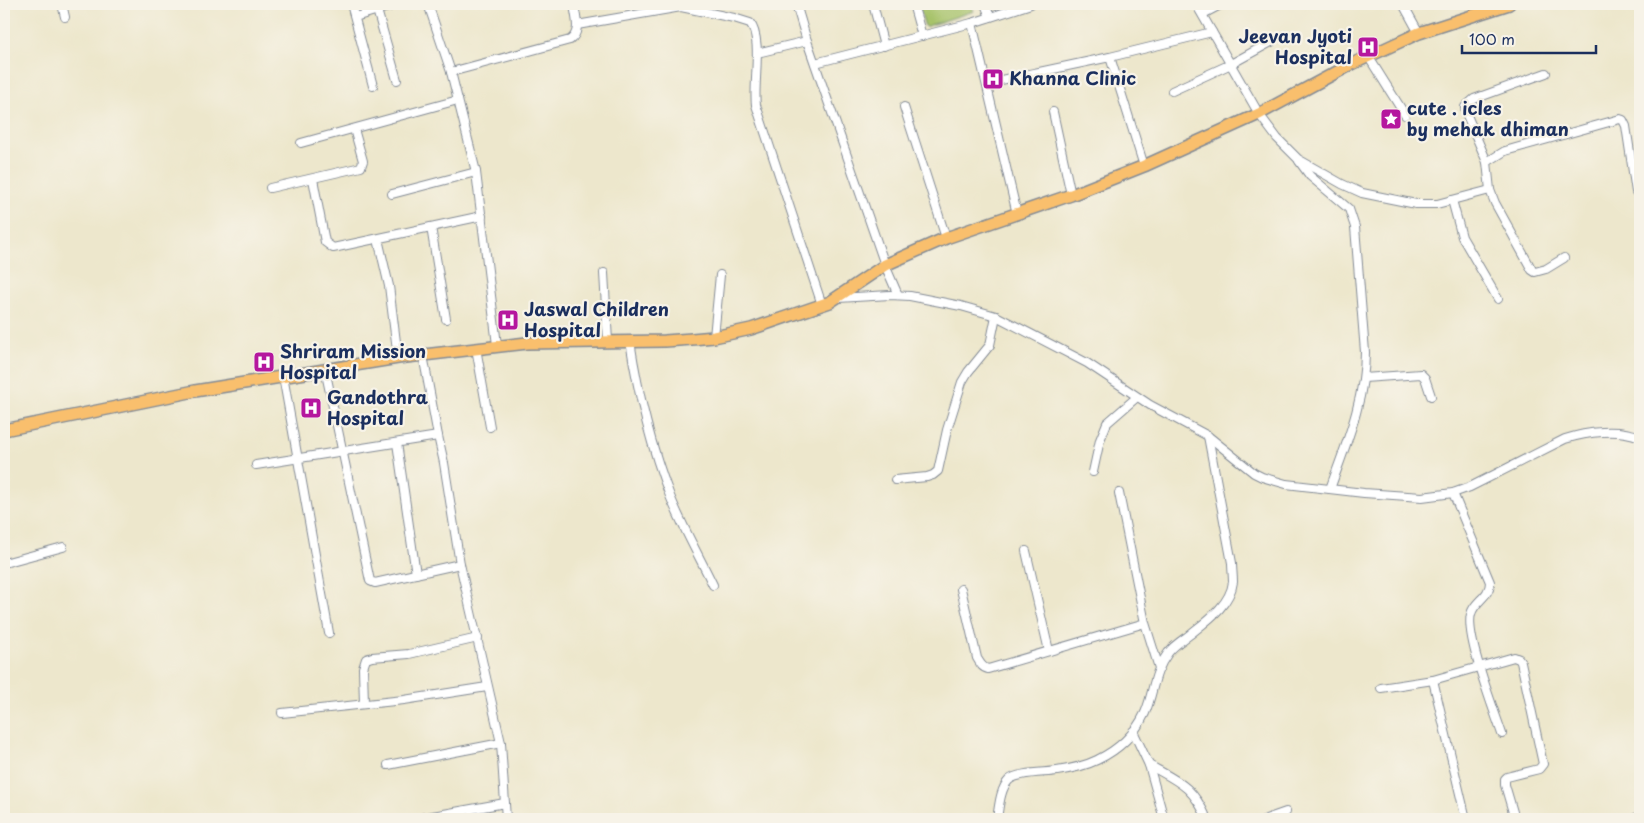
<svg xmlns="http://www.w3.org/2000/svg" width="1644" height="823" font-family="'Playpen Sans',sans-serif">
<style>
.green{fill:#a7c36a;stroke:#617964}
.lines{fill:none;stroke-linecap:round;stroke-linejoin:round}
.minor-casing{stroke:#848b95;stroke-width:10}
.primary-casing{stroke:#848b95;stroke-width:14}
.minor{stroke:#fff;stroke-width:8}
.primary{stroke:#f9bf6d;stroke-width:11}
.labels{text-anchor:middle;stroke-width:4.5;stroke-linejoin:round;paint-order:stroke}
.poi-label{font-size:18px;font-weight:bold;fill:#1b2f5e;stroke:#f7f3e8;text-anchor:start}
</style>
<rect width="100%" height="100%" fill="#f7f3e8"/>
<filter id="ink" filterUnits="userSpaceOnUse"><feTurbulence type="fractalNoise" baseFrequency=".02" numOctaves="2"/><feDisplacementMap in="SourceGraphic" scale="10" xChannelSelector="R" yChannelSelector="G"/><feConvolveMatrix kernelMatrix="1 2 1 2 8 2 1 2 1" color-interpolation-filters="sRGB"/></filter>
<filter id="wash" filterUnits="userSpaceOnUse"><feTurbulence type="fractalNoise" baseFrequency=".0096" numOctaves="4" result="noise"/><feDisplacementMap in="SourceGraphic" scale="20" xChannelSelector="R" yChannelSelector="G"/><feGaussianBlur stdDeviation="1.12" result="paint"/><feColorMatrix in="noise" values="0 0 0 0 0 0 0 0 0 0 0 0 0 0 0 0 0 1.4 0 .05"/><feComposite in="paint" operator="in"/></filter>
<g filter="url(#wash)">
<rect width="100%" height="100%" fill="#ede7cc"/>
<path class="green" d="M 918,4 L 970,4 L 974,11 L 925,27 Z"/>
</g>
<g filter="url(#ink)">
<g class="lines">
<g class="minor-casing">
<g id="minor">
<path d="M 62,4 L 65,17"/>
<path d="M 351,4 L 373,86"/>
<path d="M 428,4 L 451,72 L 476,172 L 497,345"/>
<path d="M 796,4 L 807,41 L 885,265 L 898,295"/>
<path d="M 873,4 L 884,46"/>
<path d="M 913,4 L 922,36"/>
<path d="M 985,4 L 990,17"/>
<path d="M 1196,4 L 1259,114 L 1277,138 L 1298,159 L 1342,184 L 1362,193 L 1416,204 L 1437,204 L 1490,190"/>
<path d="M 1403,4 L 1419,33"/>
<path d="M 377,10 L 397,80"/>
<path d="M 1203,14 L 1222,4"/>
<path d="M 355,17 L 398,4"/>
<path d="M 972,23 L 1017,214"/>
<path d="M 577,25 L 681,7 L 734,18 L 750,23 C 763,38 753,85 756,105 L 822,305"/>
<path d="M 757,53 L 807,41"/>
<path d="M 1368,56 L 1405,115"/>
<path d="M 1110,57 L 1144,166"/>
<path d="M 815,63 L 972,23 L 1031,4"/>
<path d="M 451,72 L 570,40 C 582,32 575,16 574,4"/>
<path d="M 1546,73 L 1474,99 L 1465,107 L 1466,113 L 1487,162 L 1490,190 L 1495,203 L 1532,270 L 1535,272 L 1546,269 L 1564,258"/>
<path d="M 987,83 L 1110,57 L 1212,32"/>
<path d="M 1172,91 L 1231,64 L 1271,42"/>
<path d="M 904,107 L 946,238"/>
<path d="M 1053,112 L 1071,195"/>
<path d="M 301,143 L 458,100"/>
<path d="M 1299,161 L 1310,176 L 1349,209 L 1355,227 L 1365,352 C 1365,400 1346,444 1330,489"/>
<path d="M 1487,162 L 1505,151 L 1620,119 L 1623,120 L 1626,126 L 1636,192"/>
<path d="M 313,179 L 325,242 L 333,248 L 482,216"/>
<path d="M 270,188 L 361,167 L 363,161 L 354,129"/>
<path d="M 392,194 L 476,172"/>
<path d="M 1452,200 L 1462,237 L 1498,299"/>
<path d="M 431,227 L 446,319"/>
<path d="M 378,239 L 389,286 L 398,358"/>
<path d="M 604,273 L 608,341"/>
<path d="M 838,298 L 890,295 L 910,296 L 961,306 L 996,316 L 1087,363 L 1150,405 L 1208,436 L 1254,473 L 1262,477 L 1286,484 L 1364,493 L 1422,497 L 1453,493 L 1470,487 L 1565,439 C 1587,432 1618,428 1640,437"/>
<path d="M 714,337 L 720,275"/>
<path d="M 630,341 C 638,393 651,447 670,496 C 682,526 699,556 713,585"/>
<path d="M 476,348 L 490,427"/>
<path d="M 423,355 L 438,436 L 444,463 L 460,564 L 501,743 L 506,819"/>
<path d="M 325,369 L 370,581 L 375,583 L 460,564"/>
<path d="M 283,376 L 329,633"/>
<path d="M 1364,378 L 1421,374 L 1425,378 L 1431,396"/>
<path d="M 397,443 L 416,574"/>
<path d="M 256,465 L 438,436"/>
<path d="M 1093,472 L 1100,440 L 1107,423 L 1137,397"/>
<path d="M 895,480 L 927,477 L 933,475 L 938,471 L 947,430 L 962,382 L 968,372 L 990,345 L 996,316"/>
<path d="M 1119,493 L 1145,623 L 1159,668"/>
<path d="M 1453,493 L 1490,582 C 1490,597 1474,601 1471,614 C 1465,636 1494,710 1502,734"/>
<path d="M 1026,551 L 1049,651"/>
<path d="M 4,563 L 63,547"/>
<path d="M 961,589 L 977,658 C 980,663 982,668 988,669 L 1145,623"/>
<path d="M 1381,688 L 1433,680"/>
<path d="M 364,704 L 363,668 L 366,659 L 372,657 L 409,654 L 478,638"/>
<path d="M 282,713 L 404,700 L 487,687"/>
<path d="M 1133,731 L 1149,765 L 1164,819"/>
<path d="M 388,765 L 501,743"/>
<path d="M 1149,765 C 1179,782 1193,786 1207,819"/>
<path d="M 416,819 L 505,803"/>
<path d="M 997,819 C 999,807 1000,789 1009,780 C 1018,772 1045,773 1057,771 C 1070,769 1085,766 1097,760 C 1118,750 1135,734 1145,713 C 1154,692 1153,673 1168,653 C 1173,646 1181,641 1188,636 C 1205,622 1230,606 1233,582 C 1233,576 1232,569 1232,563 L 1208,436"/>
<path d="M 1266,819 L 1286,812"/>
<path d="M 1464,819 L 1465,815 L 1433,680 L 1514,657 L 1519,659 L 1521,662 L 1543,764 L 1539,769 L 1507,777 L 1505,779 L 1505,785 L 1515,819"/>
<path d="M 1633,819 L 1640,816"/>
</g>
</g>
<g class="primary-casing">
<path id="primary" d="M 4,430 L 195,391 L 398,358 L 527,343 L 665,341 L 692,339 L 714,337 L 751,329 L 830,302 L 885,265 L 946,238 L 1071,195 L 1144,166 L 1259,114 L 1352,64 L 1419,33 L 1509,4"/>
</g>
<use href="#minor" class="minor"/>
<use href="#primary" class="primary"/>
</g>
</g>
<defs>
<g id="hospital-square" transform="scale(1.125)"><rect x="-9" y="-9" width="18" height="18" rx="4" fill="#b5179e" stroke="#f7f3e8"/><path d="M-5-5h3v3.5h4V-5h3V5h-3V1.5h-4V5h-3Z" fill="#fff"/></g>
<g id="sight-square" transform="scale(1.125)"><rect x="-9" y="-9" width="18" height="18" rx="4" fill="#b5179e" stroke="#f7f3e8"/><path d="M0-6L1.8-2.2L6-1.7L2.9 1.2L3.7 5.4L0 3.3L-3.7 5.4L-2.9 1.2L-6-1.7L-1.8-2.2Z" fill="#fff"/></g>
</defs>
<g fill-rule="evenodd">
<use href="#hospital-square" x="1368" y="47"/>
<use href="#hospital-square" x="993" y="79"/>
<use href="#sight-square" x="1391" y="119"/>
<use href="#hospital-square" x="508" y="320"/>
<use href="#hospital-square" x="264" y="362"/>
<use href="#hospital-square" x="311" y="408"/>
</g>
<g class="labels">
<g class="poi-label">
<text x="1352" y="43" text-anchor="end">Jeevan Jyoti<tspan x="1352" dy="21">Hospital</tspan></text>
<text x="1009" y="85">Khanna Clinic</text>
<text x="1407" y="115">cute . icles<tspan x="1407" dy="21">by mehak dhiman</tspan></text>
<text x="524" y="316">Jaswal Children<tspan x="524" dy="21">Hospital</tspan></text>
<text x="280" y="358">Shriram Mission<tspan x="280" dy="21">Hospital</tspan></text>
<text x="327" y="404">Gandothra<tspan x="327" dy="21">Hospital</tspan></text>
</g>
</g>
<rect width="1644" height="823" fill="none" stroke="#f7f3e8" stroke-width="20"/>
<path d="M1462 45v8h134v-8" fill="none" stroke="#1b2f5e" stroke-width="2.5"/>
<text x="1469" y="45" font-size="15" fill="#1b2f5e" stroke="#f7f3e8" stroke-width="4" paint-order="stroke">100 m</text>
</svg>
